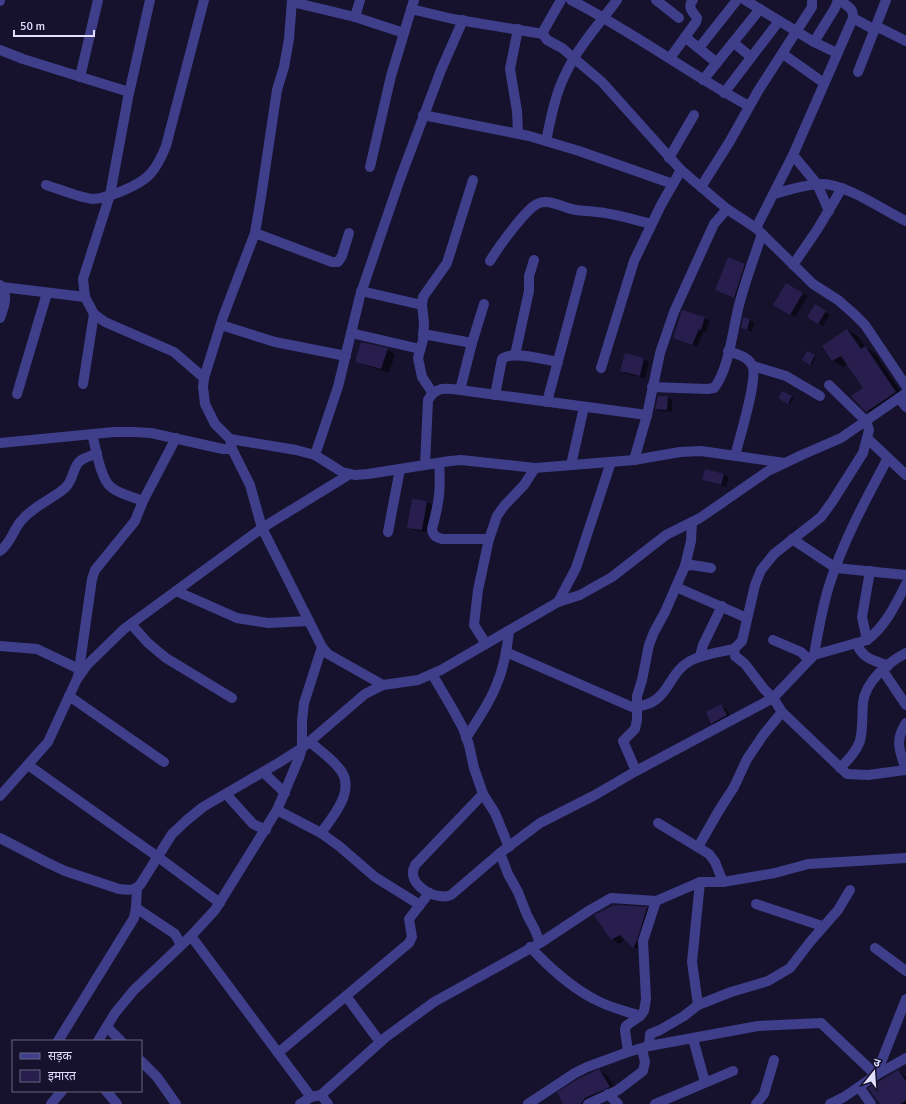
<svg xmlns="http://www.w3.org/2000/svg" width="906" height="1104" font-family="Signika,'Noto Sans Devanagari',sans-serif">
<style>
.shadow{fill:#0007}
.building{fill:#271e4d}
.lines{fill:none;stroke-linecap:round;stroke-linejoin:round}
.minor{stroke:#3f3e8b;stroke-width:10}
.tertiary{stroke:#3f3e8b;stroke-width:10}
</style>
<rect width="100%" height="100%" fill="#16122d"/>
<g class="shadow">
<path d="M 744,264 L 752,269 L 742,301 L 716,289 Z"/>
<path d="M 787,284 L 808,296 L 795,317 L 775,304 Z"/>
<path d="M 816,306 L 830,315 L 823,326 L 819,323 Z"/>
<path d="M 683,311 L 705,318 L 710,321 L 706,332 L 704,331 L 697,347 L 679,340 Z"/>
<path d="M 750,320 L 754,323 L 752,332 L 742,327 Z"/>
<path d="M 847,330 L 858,336 L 866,348 L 875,353 L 905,398 L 877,417 L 867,411 L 864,388 L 848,364 L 843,367 L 833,361 L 823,346 Z"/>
<path d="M 387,349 L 395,354 L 389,373 L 364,365 L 357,361 Z"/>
<path d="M 808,353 L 816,357 L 812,365 L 804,360 Z"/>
<path d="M 625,355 L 644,359 L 649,362 L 645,378 L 626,374 L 622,371 Z"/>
<path d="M 783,392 L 794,398 L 790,404 L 779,398 Z"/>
<path d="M 668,397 L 672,400 L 672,412 L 661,411 L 656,409 Z"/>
<path d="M 706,470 L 724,475 L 729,477 L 726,487 L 708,482 L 704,479 Z"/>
<path d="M 413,500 L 427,502 L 432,505 L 427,532 L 413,530 L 409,527 Z"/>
<path d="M 721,706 L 726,708 L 731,718 L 717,726 L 712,723 Z"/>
<path d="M 614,906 L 647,908 L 654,912 L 641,951 L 634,947 L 626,939 L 619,944 L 612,939 Z"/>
<path d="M 599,1071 L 607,1075 L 617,1091 L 592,1104 L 564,1104 Z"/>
<path d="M 898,1071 L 906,1077 L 906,1104 L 882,1104 Z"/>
</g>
<g class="building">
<path d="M 728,257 L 745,264 L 734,298 L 715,290 Z"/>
<path d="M 786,283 L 803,293 L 790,315 L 773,305 Z"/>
<path d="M 815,304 L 826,311 L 818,324 L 807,317 Z"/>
<path d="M 682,310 L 705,317 L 701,330 L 699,329 L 692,345 L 673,338 Z"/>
<path d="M 743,317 L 750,319 L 747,330 L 741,328 Z"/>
<path d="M 847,329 L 861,349 L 865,346 L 896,392 L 866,412 L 851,396 L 863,388 L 841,356 L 832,361 L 822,346 Z"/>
<path d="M 361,342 L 388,348 L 381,369 L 355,362 Z"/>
<path d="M 807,351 L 815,355 L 810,365 L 802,360 Z"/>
<path d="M 625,353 L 644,358 L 640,376 L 620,371 Z"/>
<path d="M 782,391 L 792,396 L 788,404 L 778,398 Z"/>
<path d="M 658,396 L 668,396 L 667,410 L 655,409 Z"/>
<path d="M 705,469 L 724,474 L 721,485 L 702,480 Z"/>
<path d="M 412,499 L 427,501 L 422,530 L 407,528 Z"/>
<path d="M 721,704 L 727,715 L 711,724 L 706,712 Z"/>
<path d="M 614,905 L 647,907 L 637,941 L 633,948 L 620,935 L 611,940 L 594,915 Z"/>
<path d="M 599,1069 L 610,1087 L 585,1098 L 581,1104 L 563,1104 L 557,1092 L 578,1079 Z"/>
<path d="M 898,1070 L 906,1081 L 906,1100 L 901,1104 L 880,1104 L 868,1088 Z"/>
</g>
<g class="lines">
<g class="minor">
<path d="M 150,0 L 128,98 L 110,195 L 83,279 L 85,297 L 94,314 L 105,322 L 174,352 L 204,378"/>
<path d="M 292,0 L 289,39 L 284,67 L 277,90 L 261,197 L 255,233 L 223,317 L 204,378 L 203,387 L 205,404 L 215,424 L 230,439 L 232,449 L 250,485 L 262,528 L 322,647 L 328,654 L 383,685"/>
<path d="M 561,0 L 544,30 L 543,34 L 547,40 L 562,48 L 602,82 L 681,170 L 727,209 L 756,228 L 813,284 L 838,300 L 854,314 L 865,325 L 906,386"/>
<path d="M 571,0 C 633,32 688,73 749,106"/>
<path d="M 656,0 L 679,18"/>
<path d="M 745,0 L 814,42 L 837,53"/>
<path d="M 0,1 L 0,0"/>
<path d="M 292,2 L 355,17 L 404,33"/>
<path d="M 411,9 L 453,19 L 543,34"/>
<path d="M 355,17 L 360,0"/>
<path d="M 853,18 L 875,30"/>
<path d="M 876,26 L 906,41"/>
<path d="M 685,37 L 717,63"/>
<path d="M 814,42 L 835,8 L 838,0"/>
<path d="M 734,43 L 751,57"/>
<path d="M 699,48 L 737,0"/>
<path d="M 0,50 L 23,59 L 129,92"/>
<path d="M 783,54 L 824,83"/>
<path d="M 670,58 L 696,22 L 697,18 C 692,11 687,7 693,0"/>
<path d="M 858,72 L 886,0"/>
<path d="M 80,77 L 98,0"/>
<path d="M 703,80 L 760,9"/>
<path d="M 724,93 L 779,21"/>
<path d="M 423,115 L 529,136 L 579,151 L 673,184"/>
<path d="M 518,133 L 517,111 L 510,69 L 518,29"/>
<path d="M 546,141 C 551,118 555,94 566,73 C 578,47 600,23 617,0"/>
<path d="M 793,155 L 817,184 L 829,211"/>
<path d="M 669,158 L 694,115"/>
<path d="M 370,167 L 391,76 L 414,0"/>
<path d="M 46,185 C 56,188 84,199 93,199 C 109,198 141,185 151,173 C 158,165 162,156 166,146 L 204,0"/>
<path d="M 701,187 L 730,141 L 758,91 L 812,7 L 812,0"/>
<path d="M 774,194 C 789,190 806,184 822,184 C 846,184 883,210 906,221"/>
<path d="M 756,228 L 793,155 L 853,18 C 854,8 846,5 839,0"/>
<path d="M 255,233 L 332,262 L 338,262 L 342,256 L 349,233"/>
<path d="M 490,261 C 497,249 525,210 537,204 C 550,198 563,208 576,210 C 583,211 590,211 597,212 C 616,214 633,219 651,224"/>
<path d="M 793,265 L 817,230 L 842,188"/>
<path d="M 0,285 C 9,295 4,307 0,318"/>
<path d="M 2,287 L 85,297"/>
<path d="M 361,291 L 422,305"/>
<path d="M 221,325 L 275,342 L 346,356"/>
<path d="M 351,333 L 420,349"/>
<path d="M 423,334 L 472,343"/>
<path d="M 728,351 C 737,354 747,356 752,365 C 759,377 739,439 735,456"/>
<path d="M 515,355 L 529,291 L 529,276 L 534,260"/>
<path d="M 753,366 L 786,376 L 820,396"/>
<path d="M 601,368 L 634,261 L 661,205 L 681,170"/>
<path d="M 83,384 L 94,314"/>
<path d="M 829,385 L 866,421 L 869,430 L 863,453 L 832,502 L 821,517 L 774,554 L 761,570 L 755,585 L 742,641 L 734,649 L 735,656 L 745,664 L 764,689 L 773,698 L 782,712 L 847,774 L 868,775 L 906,770"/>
<path d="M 652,387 L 707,389 L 714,388 C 729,370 733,328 739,305 C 745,281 754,258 762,234"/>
<path d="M 460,390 L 472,343 L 484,304"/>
<path d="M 432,392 L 422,377 L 418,358 L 423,340 L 424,323 L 422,305 L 423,297 L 447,263 L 473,180"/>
<path d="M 17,394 L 47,293"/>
<path d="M 495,395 L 502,359 C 511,350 545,360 558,362"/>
<path d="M 899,398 L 906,407"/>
<path d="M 547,402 L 582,271"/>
<path d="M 92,434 C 96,448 100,478 111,487 C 119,494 133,497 143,501"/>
<path d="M 230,439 L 296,450 L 315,455 L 342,472 L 355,475 L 368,474 L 450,461 L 461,460 L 535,468 L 634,460 L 680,452 L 701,451 L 785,463"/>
<path d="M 868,439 L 906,475"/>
<path d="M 0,443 L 114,432 L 134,432 L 151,433 L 223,449 L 232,449"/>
<path d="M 315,455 L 338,387 L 360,296 L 377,246 L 400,179 L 441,70 L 463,20"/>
<path d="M 634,460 L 647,415 L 660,353 L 674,312 L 714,224 L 727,209"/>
<path d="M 439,463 C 441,490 439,503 432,529 C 433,536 436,537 442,539 L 489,539"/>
<path d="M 425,465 L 428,400 C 436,386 446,388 460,390 L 647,415"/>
<path d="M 571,465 L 584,407"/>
<path d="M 388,532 L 400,469"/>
<path d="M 792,539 L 836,568 L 906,575"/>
<path d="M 0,551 C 11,543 13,530 21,521 C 33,506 51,500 65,488 C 74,480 72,468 80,461 C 85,457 92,456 97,453"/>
<path d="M 685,566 L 691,541 L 692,522"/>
<path d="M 676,587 L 747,618"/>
<path d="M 176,591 L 237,618 L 268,623 L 309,621"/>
<path d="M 558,602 L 576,568 L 611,462"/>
<path d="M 131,624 L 148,643 L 166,658 L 232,698"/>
<path d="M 773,640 L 801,652 L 809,660"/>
<path d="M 867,640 L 862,617 L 870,571"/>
<path d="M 856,643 C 864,660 872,659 888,666"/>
<path d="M 486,644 L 474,625 L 478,590 L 489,539 L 497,516 L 504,506 L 524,485 L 535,468"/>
<path d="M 0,646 L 37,649 L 79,669"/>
<path d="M 506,652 L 632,707 C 671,705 665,675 690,661 C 703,654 720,652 734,649"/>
<path d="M 814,655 C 818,633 822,608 829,586 C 843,541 866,499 888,458"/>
<path d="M 700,656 L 703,645 L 722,606"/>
<path d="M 883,671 L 906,705"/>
<path d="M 432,674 L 452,708 L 463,728 L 469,745 L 474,768 L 483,794 L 495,813 L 509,847"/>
<path d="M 78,677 L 92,579 L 95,570 L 135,521 L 143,501 L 176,438"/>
<path d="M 69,696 L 164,762"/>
<path d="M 466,738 C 477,721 489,704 496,686 C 504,668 507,650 509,631"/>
<path d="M 310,742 C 319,750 330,757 338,767 C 358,788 334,815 321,833"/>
<path d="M 28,765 L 158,857 L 220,903"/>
<path d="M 840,768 C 848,760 856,752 860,741 C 863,729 862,715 863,703 C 865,682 887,663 906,653"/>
<path d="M 906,770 C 900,751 894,741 906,723"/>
<path d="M 636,771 L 623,741 L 635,729 L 637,720 L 637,696 L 642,680 L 649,645 L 654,632 L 665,612 L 685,566 L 692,565 L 711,568"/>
<path d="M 263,772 L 285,793"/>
<path d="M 226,794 L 253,824 L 266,830"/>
<path d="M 483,794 L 415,865 C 415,867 413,869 413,871 C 411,887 437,901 451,895 L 500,853"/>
<path d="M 0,796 L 48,742 L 77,679 L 87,665 L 124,629 L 262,528 L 350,474"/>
<path d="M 277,810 L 321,833 L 339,846 L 375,877 L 420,905"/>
<path d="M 658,823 L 709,854 L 715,862 L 723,882"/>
<path d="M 698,847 L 718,812 L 734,787 L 747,759 L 764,734 L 782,712"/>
<path d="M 756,904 L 822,926"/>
<path d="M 136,908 L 175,934 L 181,945"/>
<path d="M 191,936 L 311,1097"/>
<path d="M 540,943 L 535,930 L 527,915 L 518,892 L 508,874 L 500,853 L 540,823 L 595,795 L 636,771 L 773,698 L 814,655 L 867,640 C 885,627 896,604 906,584"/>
<path d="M 530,947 C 549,967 569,986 594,999 C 608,1007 625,1011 640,1016"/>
<path d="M 875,948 L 906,971"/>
<path d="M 346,996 L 380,1042"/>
<path d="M 698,1005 L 692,962 L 700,882"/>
<path d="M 107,1027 L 121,1041"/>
<path d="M 693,1039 L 705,1082"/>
<path d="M 58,1041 L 134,918 L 136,908 L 137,888"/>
<path d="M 98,1041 L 115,1013 L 134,990 L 191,936 L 215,910 L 277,810 L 299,758 L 302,748 L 302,721 L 304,703 L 322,647"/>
<path d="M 649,1046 L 650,1034 L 660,1030 L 684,1016 L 698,1005 L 731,992 L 768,981 L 790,968 L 810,942 L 838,910 L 850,890"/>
<path d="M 628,1052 L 649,1046 L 758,1026 L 821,1023 L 876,1075 L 906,999"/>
<path d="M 278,1053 L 409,943 L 412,937 L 409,919 L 429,893"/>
<path d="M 141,1061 L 157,1077 L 176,1104"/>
<path d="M 859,1087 L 871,1104"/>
<path d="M 106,1091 L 117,1104"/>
<path d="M 608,1094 L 618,1104"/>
<path d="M 321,1095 L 328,1104"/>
<path d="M 51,1104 L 62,1091"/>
<path d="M 300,1104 L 311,1097 L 321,1095 L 386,1037 L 434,1002 L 540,943 L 590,910 L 611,898 L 656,901 L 700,882 L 723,882 L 758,876 L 775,873 L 808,864 L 906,858"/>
<path d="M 528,1104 L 575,1073 L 587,1067 L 628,1052 L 625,1030 L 626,1026 L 640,1016 L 644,1011 L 646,999 L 643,941 L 656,901"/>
<path d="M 588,1104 L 618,1090 L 643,1071 L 645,1062 L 642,1049"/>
<path d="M 655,1104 L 733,1071"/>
<path d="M 756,1104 L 764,1094 L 774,1060"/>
<path d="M 830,1104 L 844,1097 L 876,1075 L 906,1058"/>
</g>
<path class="tertiary" d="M 0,838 L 48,863 L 65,871 L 119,889 C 127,890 134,891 140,885 L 172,834 L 187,820 L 203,807 L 280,762 L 302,748 L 365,694 L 383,685 L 418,680 L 441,670 L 558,602 L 580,595 L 612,577 L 666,535 L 700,518 L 768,471 L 804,454 L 841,438 L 906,393"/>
</g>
<rect x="12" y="1040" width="130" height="52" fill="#16122d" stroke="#676481"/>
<rect x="20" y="1053" width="20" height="6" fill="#3f3e8b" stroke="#676481"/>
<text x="48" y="1060" font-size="12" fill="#e1deff">सड़क</text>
<rect x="20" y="1070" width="20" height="12" fill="#271e4d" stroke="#676481"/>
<text x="48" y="1080" font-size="12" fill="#e1deff">इमारत</text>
<g transform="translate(874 1072) rotate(17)" stroke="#16122d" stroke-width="3" paint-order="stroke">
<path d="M0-3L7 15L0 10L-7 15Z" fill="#e1deff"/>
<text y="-6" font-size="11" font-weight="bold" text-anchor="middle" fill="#e1deff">उ</text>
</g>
<path d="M14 30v6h80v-6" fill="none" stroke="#e1deff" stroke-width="2"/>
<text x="20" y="30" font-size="12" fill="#e1deff" stroke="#16122d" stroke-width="3" paint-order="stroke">50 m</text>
</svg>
